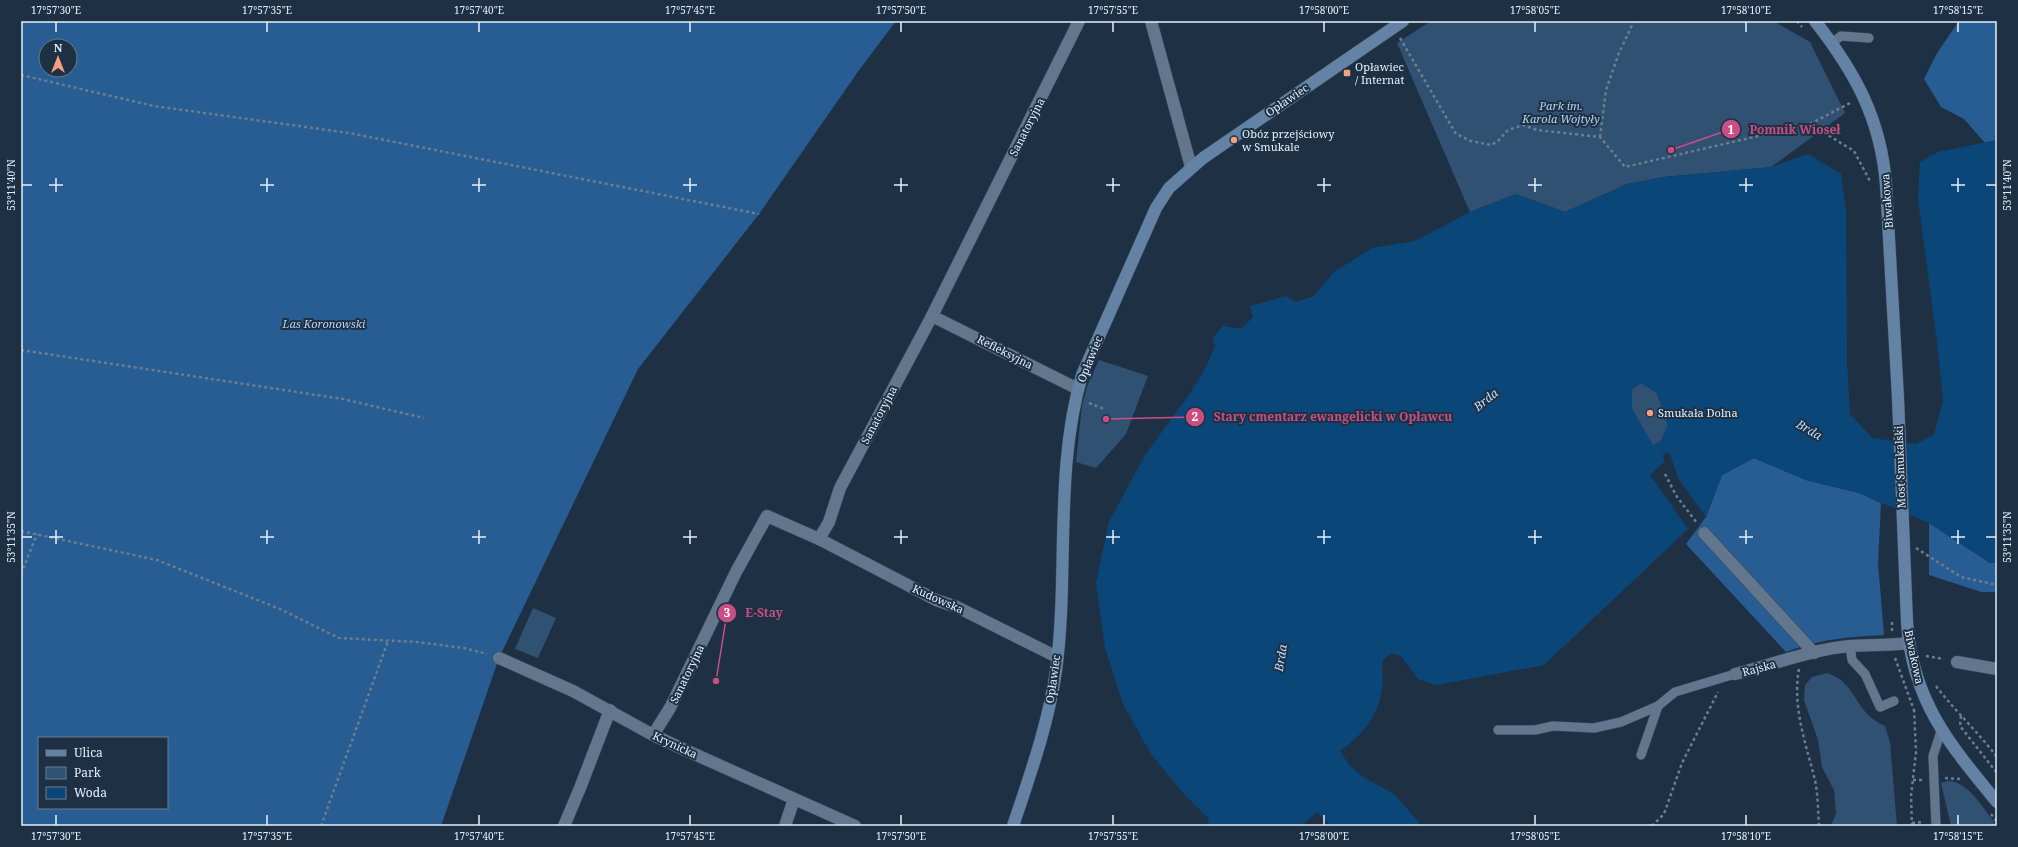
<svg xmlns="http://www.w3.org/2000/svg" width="2018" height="847" font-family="'Noto Serif',serif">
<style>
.green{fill:#315173}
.forest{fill:#275d92;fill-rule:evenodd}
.water{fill:#0b4679;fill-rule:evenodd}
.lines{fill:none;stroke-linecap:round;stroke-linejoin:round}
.lane-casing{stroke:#3c4c5c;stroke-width:10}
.street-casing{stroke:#3c4c5c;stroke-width:13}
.secondary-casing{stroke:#3c4c5c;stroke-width:13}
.path{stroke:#6d7d8d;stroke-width:2.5;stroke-dasharray:3 3;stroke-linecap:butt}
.lane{stroke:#62768d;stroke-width:9}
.street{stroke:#62768d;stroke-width:12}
.secondary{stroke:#6483a4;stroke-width:12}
.ticks{fill:none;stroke:#e4effc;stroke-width:1.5}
.poi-dot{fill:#f39f82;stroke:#1e3144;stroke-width:1.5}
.labels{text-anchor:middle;stroke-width:4;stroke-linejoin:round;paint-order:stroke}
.poi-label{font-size:11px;fill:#e4effc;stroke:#1e3144;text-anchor:start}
.street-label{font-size:11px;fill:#e4effc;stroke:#1e3144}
.park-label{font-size:11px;font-style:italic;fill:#b7d4f3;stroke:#1e3144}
.water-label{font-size:12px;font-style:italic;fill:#bedbfa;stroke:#1e3144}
.leader{fill:none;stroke:#ca4e83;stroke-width:1.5}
.callout-dot{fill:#ca4e83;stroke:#1e3144;stroke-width:1.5}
.mark-label{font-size:12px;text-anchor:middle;font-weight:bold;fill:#fff}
.callout-label{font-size:12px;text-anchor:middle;font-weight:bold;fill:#ca4e83;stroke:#1e3144;stroke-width:4;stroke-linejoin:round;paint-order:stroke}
.neatline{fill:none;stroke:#e4effc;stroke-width:1.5}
.ticks-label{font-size:10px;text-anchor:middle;fill:#e4effc}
</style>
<rect width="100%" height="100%" fill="#1e3144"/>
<g class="green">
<path d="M 1431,21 L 1773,21 L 1810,42 L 1845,113 L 1771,167 L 1664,177 L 1627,184 L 1565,212 L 1516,194 L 1470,212 L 1397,43 Z"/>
<path d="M 1099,360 L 1148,376 L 1126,434 L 1096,468 L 1076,462 L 1082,405 L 1088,384 Z"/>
<path d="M 1641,383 L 1657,393 L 1668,425 L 1661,441 L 1653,446 L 1632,409 L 1632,389 Z"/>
<path d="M 533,608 L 556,618 L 538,658 L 515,649 Z"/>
<path d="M 1827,673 C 1832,675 1840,678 1843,682 C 1861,700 1859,714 1885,726 L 1890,742 L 1897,826 L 1831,826 L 1836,813 L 1834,790 L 1822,767 L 1818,740 L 1804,700 L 1805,685 L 1812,677 Z"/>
<path d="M 1948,781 C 1969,781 1985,811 1997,826 L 1951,826 L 1941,783 Z"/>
</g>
<g class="forest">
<path d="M 21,21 L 896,21 L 857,73 L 759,214 L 638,369 L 499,658 L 441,826 L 21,826 ZM 46,46 L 70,46 L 70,70 L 46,70 ZM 39,738 L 167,738 L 167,808 L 39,808 Z"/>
<path d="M 1959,21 L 1997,21 L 1997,140 L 1985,143 L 1964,119 L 1941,107 L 1924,79 L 1937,53 Z"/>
<path d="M 1754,458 L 1806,480 L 1859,493 L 1881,503 L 1878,563 L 1884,635 C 1847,637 1821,639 1786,652 L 1686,544 L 1706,517 L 1722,475 Z"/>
<path d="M 1929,523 L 1990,563 L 1997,563 L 1997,592 L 1981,592 L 1929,575 Z"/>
</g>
<path class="water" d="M 1997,140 L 1997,563 L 1990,563 L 1929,523 L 1859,493 L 1806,480 L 1754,458 L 1722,475 L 1706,517 L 1678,478 L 1670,454 L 1663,453 L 1663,451 L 1664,462 L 1650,475 L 1688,529 L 1544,665 L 1436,685 L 1418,679 L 1401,656 L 1391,653 L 1383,660 C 1381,671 1384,683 1381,694 C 1376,719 1360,737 1340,751 L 1349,765 L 1361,776 L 1394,794 L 1422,826 L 1331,826 L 1317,812 L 1302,826 L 1209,826 L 1208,818 L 1184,794 L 1151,754 L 1123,704 L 1105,648 L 1096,583 L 1109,522 L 1145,455 L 1191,392 L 1204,371 L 1215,346 L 1213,338 L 1223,326 L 1241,329 L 1253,317 L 1250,306 L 1286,296 L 1296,302 L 1314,296 L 1334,272 L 1372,248 L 1415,241 L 1470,212 L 1516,194 L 1565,212 L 1627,184 L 1664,177 L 1771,167 L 1808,154 L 1841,174 L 1846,211 L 1847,362 L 1850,414 L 1872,438 L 1916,444 L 1934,435 L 1943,400 L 1937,342 L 1918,199 L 1920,162 L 1938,152 ZM 1641,383 L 1657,393 L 1668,425 L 1661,441 L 1653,445 L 1632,409 L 1632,389 Z"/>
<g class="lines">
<g class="lane-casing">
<g id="lane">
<path d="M 1832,43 L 1841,36 L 1869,38"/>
<path d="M 1850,646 L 1852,660 L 1865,674 L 1880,707 L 1894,701"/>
<path d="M 1498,730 L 1535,730 L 1553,726 L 1594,728 L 1621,722 L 1658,706"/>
<path d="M 1641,755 L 1658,706 L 1675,692 L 1735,674"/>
<path d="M 1936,826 L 1933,756 L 1941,731"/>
</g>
</g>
<g class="street-casing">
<g id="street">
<path d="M 1151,21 L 1191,167"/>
<path d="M 932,316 L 1078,389"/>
<path d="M 1704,533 L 1814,653"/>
<path d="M 819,539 L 898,580 L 936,600 L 957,607 L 1057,657"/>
<path d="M 499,658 L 573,691 L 653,735 L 683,749 L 855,826"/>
<path d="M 1957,662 L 1997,669"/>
<path d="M 1735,674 C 1771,665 1814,649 1850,646 C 1870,644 1889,646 1908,643"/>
<path d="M 653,735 L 670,708 L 736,572 L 767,516 L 819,539 L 829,522 L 840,488 L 932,316 L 1079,21"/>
<path d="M 564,826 L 580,788 L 610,710"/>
<path d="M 785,826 L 794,799"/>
</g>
</g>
<g class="secondary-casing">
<g id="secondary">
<path d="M 1815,21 C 1855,72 1881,119 1886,185 L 1898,398 L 1907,622 C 1912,700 1949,744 1997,802"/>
<path d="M 1013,826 C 1030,775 1048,725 1056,671 C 1069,575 1054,470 1082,375 L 1156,208 L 1169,188 L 1203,158 L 1403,21"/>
</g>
</g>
<g class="path">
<path d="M 1797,21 L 1802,27"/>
<path d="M 1400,38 L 1456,134 L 1471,141 L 1491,145 L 1498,141 L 1508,130 L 1523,125 L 1537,130 L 1600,137 L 1625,167 L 1810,124 L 1854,151 L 1871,183"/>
<path d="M 21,75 L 154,106 L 349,133 L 759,214"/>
<path d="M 1810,124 L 1852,102"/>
<path d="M 1600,137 L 1606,90 L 1619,53 L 1634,21"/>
<path d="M 21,350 L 343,399 L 424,418"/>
<path d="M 1089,403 L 1104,409"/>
<path d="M 1665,474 L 1677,497 L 1697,523"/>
<path d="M 21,531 L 157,560 L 280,609 L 339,638 L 417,642 L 464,648 L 487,654"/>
<path d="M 1916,548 L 1961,577 L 1997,585"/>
<path d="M 21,574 L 37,534"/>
<path d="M 1892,631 L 1892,620"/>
<path d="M 1926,656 L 1944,659"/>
<path d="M 1895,658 L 1914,710"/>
<path d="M 1799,669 C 1792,707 1806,744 1815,780 C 1818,795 1818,811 1819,826"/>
<path d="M 1936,686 C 1955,711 1978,732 1997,757"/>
<path d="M 1961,716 L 1960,726 L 1997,773"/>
<path d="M 1945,778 L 1960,779"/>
<path d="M 1913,780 L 1922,780"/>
<path d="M 1991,814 L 1997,822"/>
<path d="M 1912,823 L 1924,822"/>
<path d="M 321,826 L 388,641"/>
<path d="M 1652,826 L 1664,814 L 1682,763 L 1718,692"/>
<path d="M 1912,826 L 1911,796 L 1916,752 L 1914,709"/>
</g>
<use href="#lane" class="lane"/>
<use href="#street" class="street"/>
<use href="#secondary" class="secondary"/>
</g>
<path class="ticks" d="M 56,22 L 56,32M 267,22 L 267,32M 479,22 L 479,32M 690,22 L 690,32M 901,22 L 901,32M 1113,22 L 1113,32M 1324,22 L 1324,32M 1535,22 L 1535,32M 1746,22 L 1746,32M 1958,22 L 1958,32M 56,178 L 56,192M 267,178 L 267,192M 479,178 L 479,192M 690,178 L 690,192M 901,178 L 901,192M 1113,178 L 1113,192M 1324,178 L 1324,192M 1535,178 L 1535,192M 1746,178 L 1746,192M 1958,178 L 1958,192M 22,185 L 32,185M 49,185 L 63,185M 260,185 L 274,185M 472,185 L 486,185M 683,185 L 697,185M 894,185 L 908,185M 1106,185 L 1120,185M 1317,185 L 1331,185M 1528,185 L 1542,185M 1739,185 L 1753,185M 1951,185 L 1965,185M 1986,185 L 1996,185M 56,530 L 56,544M 267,530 L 267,544M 479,530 L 479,544M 690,530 L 690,544M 901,530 L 901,544M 1113,530 L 1113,544M 1324,530 L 1324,544M 1535,530 L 1535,544M 1746,530 L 1746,544M 1958,530 L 1958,544M 22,537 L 32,537M 49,537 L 63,537M 260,537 L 274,537M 472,537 L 486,537M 683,537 L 697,537M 894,537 L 908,537M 1106,537 L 1120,537M 1317,537 L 1331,537M 1528,537 L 1542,537M 1739,537 L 1753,537M 1951,537 L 1965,537M 1986,537 L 1996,537M 56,815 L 56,825M 267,815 L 267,825M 479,815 L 479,825M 690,815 L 690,825M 901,815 L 901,825M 1113,815 L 1113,825M 1324,815 L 1324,825M 1535,815 L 1535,825M 1746,815 L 1746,825M 1958,815 L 1958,825"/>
<g class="poi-dot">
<rect x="1343" y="69" width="8" height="8" rx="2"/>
<circle cx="1234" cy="140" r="4"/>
<circle cx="1650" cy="413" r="4"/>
</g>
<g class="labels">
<g class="poi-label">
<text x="1355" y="71">Opławiec<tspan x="1355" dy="13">/ Internat</tspan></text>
<text x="1242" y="138">Obóz przejściowy<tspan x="1242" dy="13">w Smukale</tspan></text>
<text x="1658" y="417">Smukała Dolna</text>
</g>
<g class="street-label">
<text transform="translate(1287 100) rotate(-34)" y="4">Opławiec</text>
<text transform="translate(1027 127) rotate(-63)" y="4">Sanatoryjna</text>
<text transform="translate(1887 201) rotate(-94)" y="4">Biwakowa</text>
<text transform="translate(1005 352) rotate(27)" y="4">Refleksyjna</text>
<text transform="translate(1090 359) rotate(-68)" y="4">Opławiec</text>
<text transform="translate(879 415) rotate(-62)" y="4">Sanatoryjna</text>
<text transform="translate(1900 467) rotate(-92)" y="4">Most Smukalski</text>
<text transform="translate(938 599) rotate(24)" y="4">Kudowska</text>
<text transform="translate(1914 657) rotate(78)" y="4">Biwakowa</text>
<text transform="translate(1759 668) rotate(-15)" y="4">Rajska</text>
<text transform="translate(687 674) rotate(-64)" y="4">Sanatoryjna</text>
<text transform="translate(1053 679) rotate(-82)" y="4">Opławiec</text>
<text transform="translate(675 745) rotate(25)" y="4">Krynicka</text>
</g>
<g class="park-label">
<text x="1561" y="110">Park im.<tspan x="1561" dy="13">Karola Wojtyły</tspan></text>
<text x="324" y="328">Las Koronowski</text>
</g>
<g class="water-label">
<text transform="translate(1486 400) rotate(-39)" y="4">Brda</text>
<text transform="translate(1809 430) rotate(30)" y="4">Brda</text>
<text transform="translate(1281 658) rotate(-81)" y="4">Brda</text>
</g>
</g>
<path class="leader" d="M1671 150L1731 129M1106 419L1195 417M716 681L727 613"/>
<g class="callout-dot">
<circle cx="1671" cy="150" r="4"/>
<circle cx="1106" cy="419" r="4"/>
<circle cx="716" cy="681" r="4"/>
<circle cx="1731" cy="129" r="10"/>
<circle cx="1195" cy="417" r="10"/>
<circle cx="727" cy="613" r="10"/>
</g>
<g class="mark-label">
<text x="1731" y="134">1</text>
<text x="1195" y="421">2</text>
<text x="727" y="617">3</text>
</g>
<g class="callout-label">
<text x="1795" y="134">Pomnik Wioseł</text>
<text x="1333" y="421">Stary cmentarz ewangelicki w Opławcu</text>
<text x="764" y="617">E-Stay</text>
</g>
<rect width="2018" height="847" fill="none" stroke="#1e3144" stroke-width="44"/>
<rect x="38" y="737" width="130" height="72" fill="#1e3144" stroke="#6d7d8e"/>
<rect x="46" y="750" width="20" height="6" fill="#6483a4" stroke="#6d7d8e"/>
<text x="74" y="757" font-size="12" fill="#e4effc">Ulica</text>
<rect x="46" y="767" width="20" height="12" fill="#315173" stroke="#6d7d8e"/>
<text x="74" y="777" font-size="12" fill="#e4effc">Park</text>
<rect x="46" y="787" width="20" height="12" fill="#0b4679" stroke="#6d7d8e"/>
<text x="74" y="797" font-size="12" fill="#e4effc">Woda</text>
<g transform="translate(58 58)"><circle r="19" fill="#1e3144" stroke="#6d7d8e"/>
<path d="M0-3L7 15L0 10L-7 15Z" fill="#f39f82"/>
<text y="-6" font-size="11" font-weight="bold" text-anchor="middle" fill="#e4effc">N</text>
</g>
<rect x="22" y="22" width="1974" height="803" class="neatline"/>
<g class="ticks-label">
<text x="56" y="14">17°57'30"E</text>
<text x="267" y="14">17°57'35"E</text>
<text x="479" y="14">17°57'40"E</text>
<text x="690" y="14">17°57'45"E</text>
<text x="901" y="14">17°57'50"E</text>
<text x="1113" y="14">17°57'55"E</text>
<text x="1324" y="14">17°58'00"E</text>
<text x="1535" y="14">17°58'05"E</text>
<text x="1746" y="14">17°58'10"E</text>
<text x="1958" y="14">17°58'15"E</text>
<text transform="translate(11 185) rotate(-90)" y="4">53°11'40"N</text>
<text transform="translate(2007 185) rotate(-90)" y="4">53°11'40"N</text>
<text transform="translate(11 537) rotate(-90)" y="4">53°11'35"N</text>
<text transform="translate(2007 537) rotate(-90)" y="4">53°11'35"N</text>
<text x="56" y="840">17°57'30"E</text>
<text x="267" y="840">17°57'35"E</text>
<text x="479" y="840">17°57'40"E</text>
<text x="690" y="840">17°57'45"E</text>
<text x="901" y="840">17°57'50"E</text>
<text x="1113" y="840">17°57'55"E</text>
<text x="1324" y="840">17°58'00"E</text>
<text x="1535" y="840">17°58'05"E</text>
<text x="1746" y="840">17°58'10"E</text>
<text x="1958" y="840">17°58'15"E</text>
</g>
</svg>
